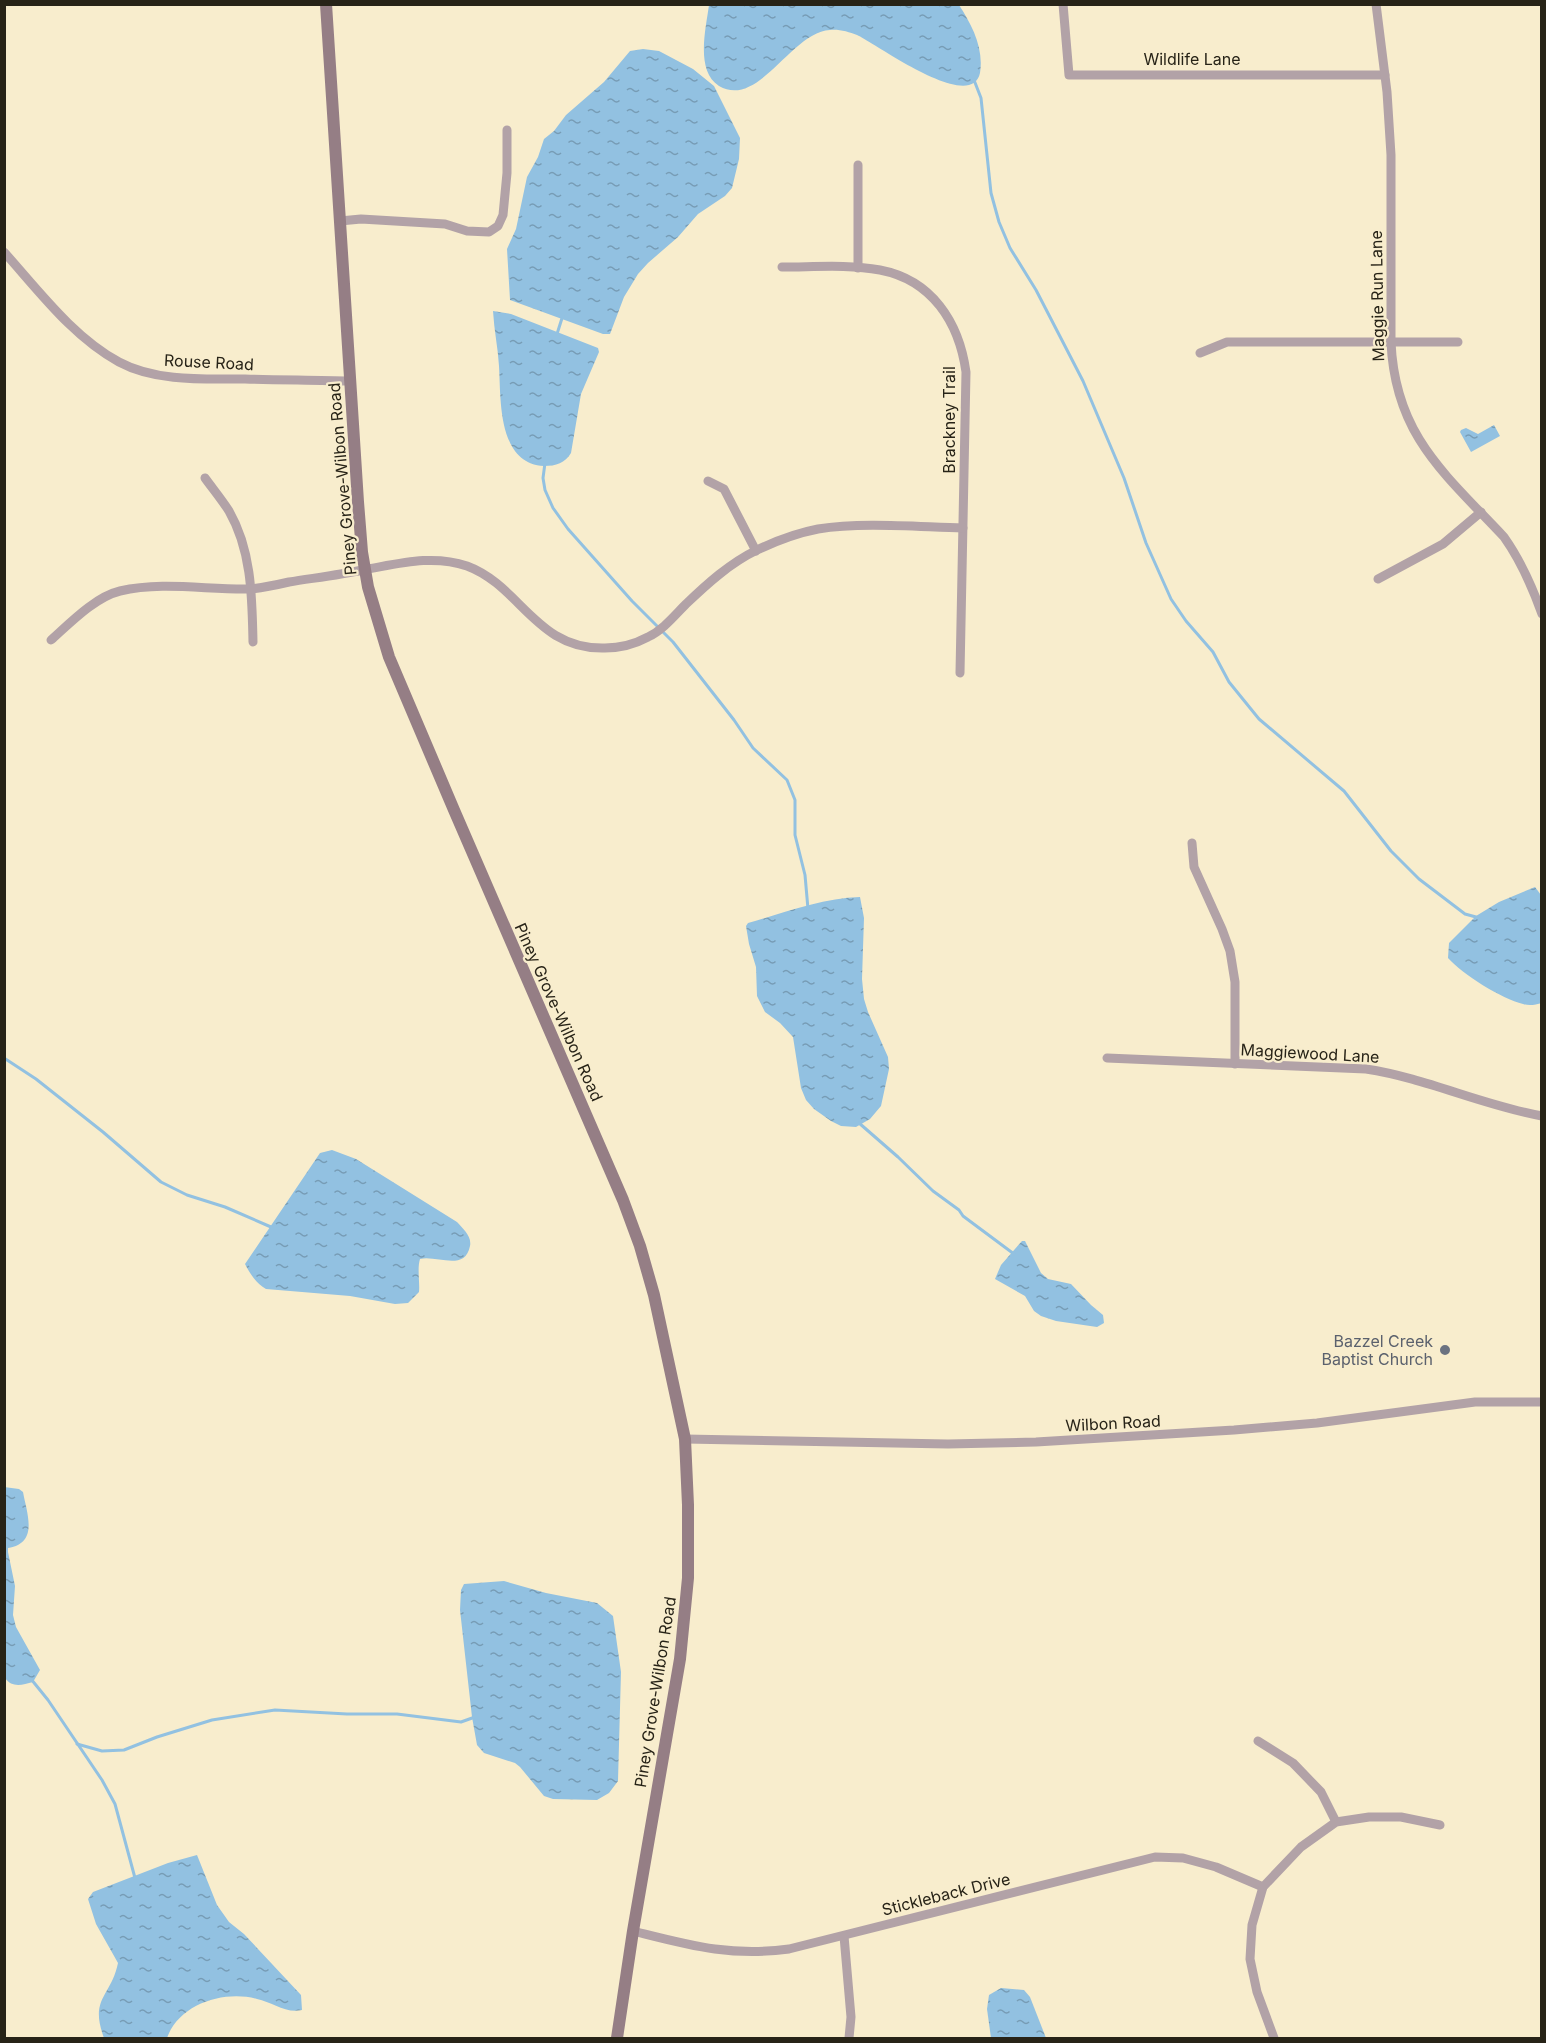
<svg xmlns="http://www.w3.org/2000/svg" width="1546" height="2043" font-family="Inter,sans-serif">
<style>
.water{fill:url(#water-ripples)}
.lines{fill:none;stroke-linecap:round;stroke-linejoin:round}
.stream{stroke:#92c1e1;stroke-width:3}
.street{stroke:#b2a2a7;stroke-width:9}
.secondary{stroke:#957e85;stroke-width:12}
.worship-dot{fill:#6b7280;stroke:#f8edcd;stroke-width:2}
.labels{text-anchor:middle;stroke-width:4.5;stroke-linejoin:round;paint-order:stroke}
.street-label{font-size:16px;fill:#272317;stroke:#f8edcd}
.worship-label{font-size:16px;fill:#5b616d;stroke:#f8edcd;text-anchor:end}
</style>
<defs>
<pattern id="water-ripples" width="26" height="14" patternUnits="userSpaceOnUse" patternTransform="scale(1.5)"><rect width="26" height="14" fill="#92c1e1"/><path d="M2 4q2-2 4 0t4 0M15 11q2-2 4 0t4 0" fill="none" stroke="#779cb5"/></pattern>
</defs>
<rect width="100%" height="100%" fill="#f8edcd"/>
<g class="water">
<path d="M 709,5 L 959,5 C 972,25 984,48 980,73 C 971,114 875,43 857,35 C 849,32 839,29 830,30 C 791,32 759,109 719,86 C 695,71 706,28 709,5 Z"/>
<path d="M 643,49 L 659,51 L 693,69 L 714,86 L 740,138 L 739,159 L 732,188 L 725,196 L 698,214 L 678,237 L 648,263 L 638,274 L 624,297 L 610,334 L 603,334 L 510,300 L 507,249 L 516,229 L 527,177 L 538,157 L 544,139 L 554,131 L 566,115 L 604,82 L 630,51 Z"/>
<path d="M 493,311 L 511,314 L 598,348 L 599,352 L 581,394 L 571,453 C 565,463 556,466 544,466 C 497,464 501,398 499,366 C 498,348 494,330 493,311 Z"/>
<path d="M 1494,425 L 1500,436 L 1471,452 L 1460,432 L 1461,430 L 1466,428 L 1478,434 Z"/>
<path d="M 1535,887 L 1541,895 L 1542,1003 C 1535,1005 1529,1006 1523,1004 C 1502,999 1462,974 1448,958 L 1449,943 L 1476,916 L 1499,902 Z"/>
<path d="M 860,897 L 864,918 L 862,979 L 864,999 L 868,1012 L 888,1057 L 889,1069 L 881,1106 L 870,1119 L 856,1127 L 841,1126 L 831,1121 L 814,1109 L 806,1100 L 801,1088 L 793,1037 L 780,1023 L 765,1012 L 757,996 L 756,967 L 749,944 L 746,926 L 748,923 C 784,913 822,898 860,897 Z"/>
<path d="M 332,1150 L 356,1159 L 457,1222 C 463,1229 472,1236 470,1246 C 465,1272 437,1255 420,1259 C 417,1269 420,1282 419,1292 L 408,1303 L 395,1304 L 350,1296 L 266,1289 C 256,1283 250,1274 245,1264 L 320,1153 Z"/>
<path d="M 1022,1241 L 1025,1241 L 1041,1273 L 1048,1279 L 1071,1284 L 1091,1305 L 1103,1315 L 1104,1323 L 1097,1327 L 1056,1321 L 1041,1316 L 1034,1311 L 1025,1296 L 995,1279 L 1001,1265 Z"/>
<path d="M 4,1487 L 19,1489 L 23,1492 C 27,1514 39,1543 8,1548 L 8,1552 L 15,1586 L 13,1615 L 16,1627 L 40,1670 L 33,1682 C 22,1685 12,1688 5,1678 Z"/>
<path d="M 504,1581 L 546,1593 L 597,1603 L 613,1616 L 621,1672 L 618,1781 L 609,1793 L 597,1800 L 553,1799 L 544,1796 L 520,1767 L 515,1763 L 484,1753 L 477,1745 L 472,1717 L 460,1610 L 461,1590 L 464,1584 Z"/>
<path d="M 197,1855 L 217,1905 L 229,1922 L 244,1934 L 301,1995 L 302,2010 C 286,2014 272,2002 257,1999 C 224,1990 179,2004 167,2038 L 104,2038 C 89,1998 111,1997 118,1963 L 96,1924 L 88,1899 L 93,1892 L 168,1863 Z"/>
<path d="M 1001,1988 L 1024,1990 L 1030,1997 L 1046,2038 L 991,2038 L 987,2009 L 989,1995 Z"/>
</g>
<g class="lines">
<g class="stream">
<path d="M 974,80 L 981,98 L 991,193 L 999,222 L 1010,248 L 1036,290 L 1083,381 L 1124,478 L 1146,543 L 1171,599 L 1186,621 L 1213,652 L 1229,682 L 1259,719 L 1344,791 L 1391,851 L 1419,879 L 1465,914 L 1476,917"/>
<path d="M 557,334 L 563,315"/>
<path d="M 545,463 L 543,478 L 545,490 L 553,508 L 568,529 L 632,601 L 673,642 L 734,720 L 753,748 L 787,780 L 795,800 L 795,835 L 805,875 L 808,909"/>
<path d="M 4,1058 L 36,1079 L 103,1132 L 161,1182 L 187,1195 L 225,1207 L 271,1227"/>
<path d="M 859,1123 L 898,1157 L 933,1191 L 959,1210 L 963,1216 L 1014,1254"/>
<path d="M 31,1679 L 48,1700 L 102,1780 L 115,1804 L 135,1878"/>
<path d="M 77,1744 L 102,1751 L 124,1750 L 157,1737 L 212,1720 L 275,1710 L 347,1714 L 397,1714 L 461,1722 L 475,1717"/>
</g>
<g class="street">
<path d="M 1063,4 L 1069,75 L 1385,75"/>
<path d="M 1376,4 L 1387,92 L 1391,155 L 1391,342 C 1395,435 1444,473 1504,537 C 1521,561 1532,586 1542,614"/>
<path d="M 340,221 L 361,219 L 445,224 L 467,231 L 489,232 L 498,226 L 503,215 L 507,173 L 507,130"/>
<path d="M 4,252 C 39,291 73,337 119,362 C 156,382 205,379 245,379 C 280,380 315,380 350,381"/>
<path d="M 782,267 C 814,267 848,264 880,270 C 932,280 959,322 966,372 L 960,673"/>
<path d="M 858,268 L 858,165"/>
<path d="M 1200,353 L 1227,342 L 1458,342"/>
<path d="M 205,478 C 213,489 222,500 229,511 C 252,551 252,598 253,642"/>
<path d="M 708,481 L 724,489 L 756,551"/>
<path d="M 1378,579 L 1443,544 L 1481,512"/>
<path d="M 51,640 C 70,623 95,597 120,591 C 163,581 207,590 250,589 C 263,588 276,585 289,582 C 314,578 339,575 363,570 C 398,564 432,554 467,566 C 521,586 536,650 605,648 C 620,648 635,644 648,637 C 663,630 674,616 686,604 C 707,584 730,563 757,550 C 776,541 797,533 818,529 C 862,522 918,527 963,528"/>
<path d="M 1192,843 L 1194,867 L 1222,929 L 1230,951 L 1235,982 L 1235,1064"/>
<path d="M 1107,1058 L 1366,1069 C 1426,1078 1481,1105 1542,1116"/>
<path d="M 685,1439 L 948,1444 L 1036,1442 L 1234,1430 L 1317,1423 L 1475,1402 L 1542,1402"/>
<path d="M 1258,1741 L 1293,1763 L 1321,1792 L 1336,1822"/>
<path d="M 633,1931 C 689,1945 730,1957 789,1949 L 1155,1857 L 1183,1858 L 1216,1867 L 1263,1887"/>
<path d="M 844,1936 L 851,2017 L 849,2038"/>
<path d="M 1274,2038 L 1257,1992 L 1250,1959 L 1252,1925 L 1263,1887 L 1301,1847 L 1336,1822 L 1369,1817 L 1401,1817 L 1440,1825"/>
</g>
<path class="secondary" d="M 326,4 L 358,502 L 362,552 L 368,587 L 389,657 L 454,810 L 623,1200 L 640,1246 L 654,1295 L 685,1439 L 688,1505 L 688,1578 L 680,1659 L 633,1931 L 617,2038"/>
</g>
<circle class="worship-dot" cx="1445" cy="1350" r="6"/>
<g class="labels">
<g class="street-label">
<text x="1192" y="65">Wildlife Lane</text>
<text transform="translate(1377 296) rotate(-91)" y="6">Maggie Run Lane</text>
<text transform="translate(209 362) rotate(3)" y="6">Rouse Road</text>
<text transform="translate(949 420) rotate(-90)" y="6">Brackney Trail</text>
<text transform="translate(342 479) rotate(-95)" y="6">Piney Grove-Wilbon Road</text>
<text transform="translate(559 1012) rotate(66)" y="6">Piney Grove-Wilbon Road</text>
<text transform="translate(1310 1053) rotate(3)" y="6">Maggiewood Lane</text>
<text transform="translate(1113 1423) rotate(-3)" y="6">Wilbon Road</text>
<text transform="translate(655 1692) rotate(-81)" y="6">Piney Grove-Wilbon Road</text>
<text transform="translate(946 1894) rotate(-14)" y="6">Stickleback Drive</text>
</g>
<g class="worship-label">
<text x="1433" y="1347">Bazzel Creek<tspan x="1433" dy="18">Baptist Church</tspan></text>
</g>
</g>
<rect width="1546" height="2043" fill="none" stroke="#272317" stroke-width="12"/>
</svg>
